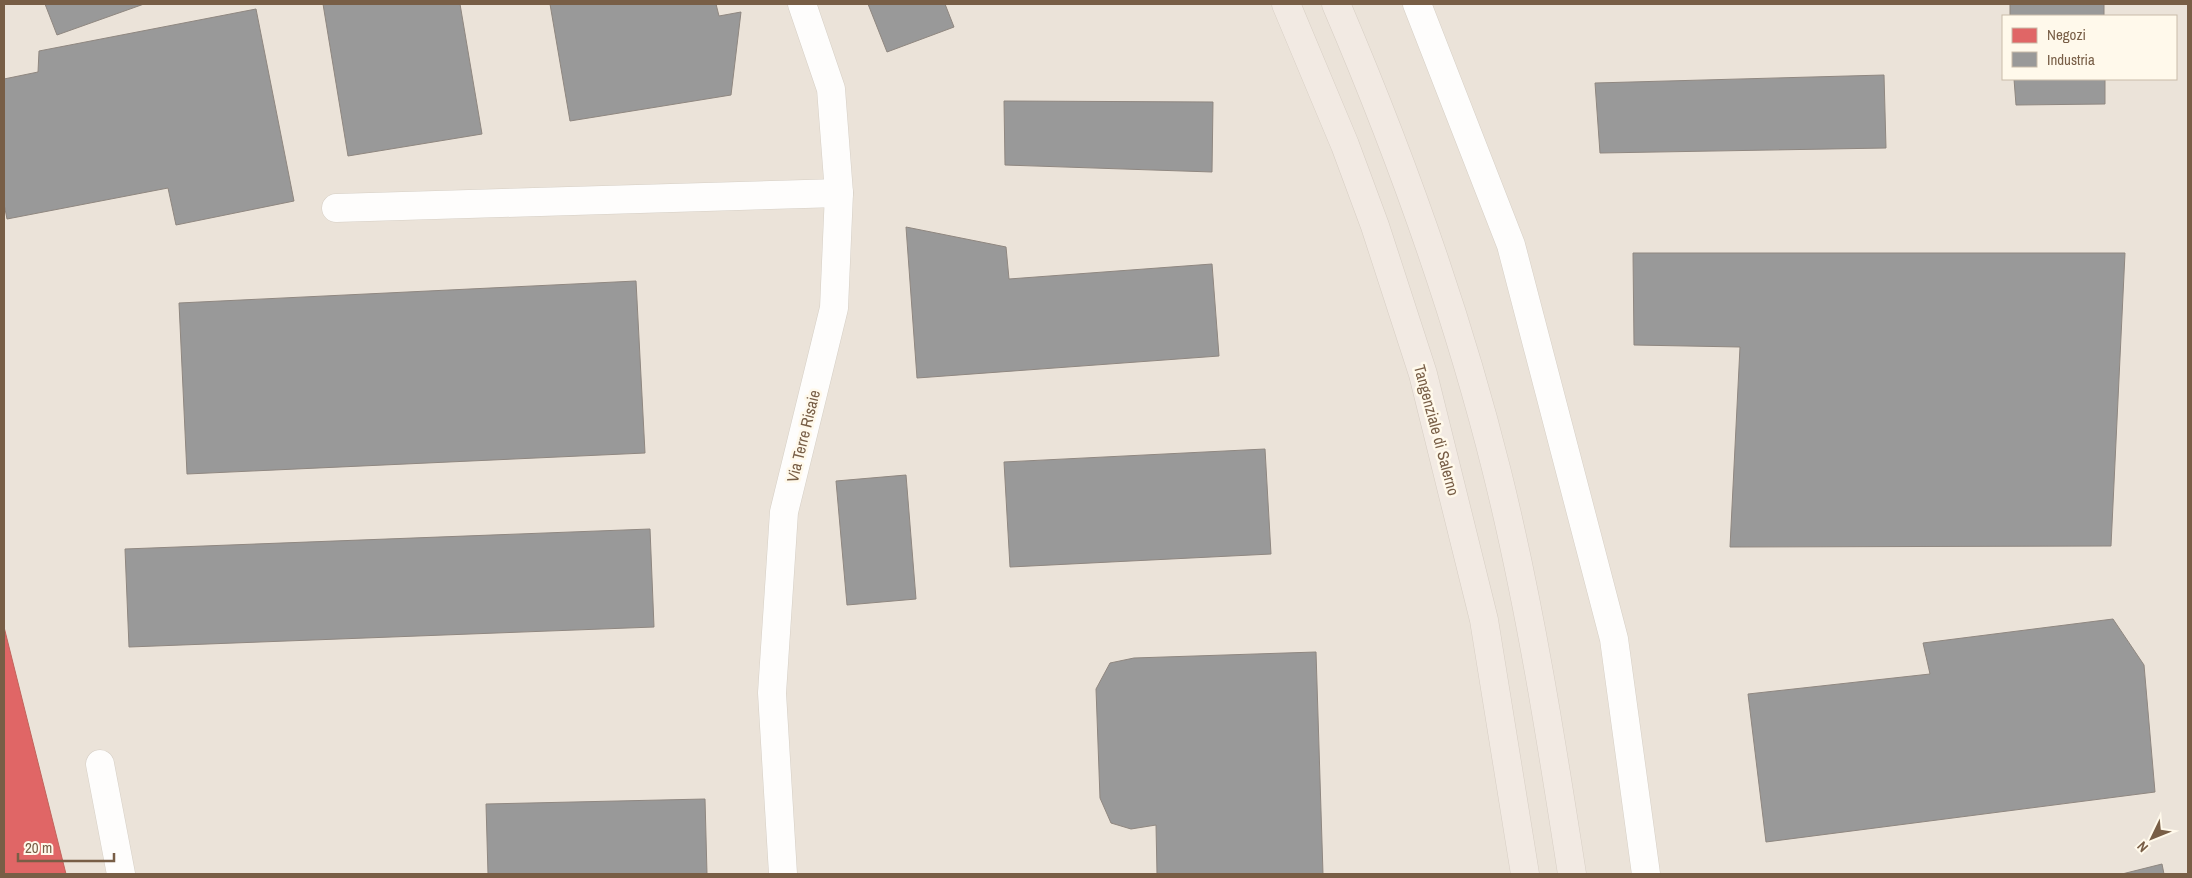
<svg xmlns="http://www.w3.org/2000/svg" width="2192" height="878" font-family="'Archivo Narrow',sans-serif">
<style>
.industrial{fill:#ebe3d9;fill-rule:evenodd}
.shops{fill:#e06666;stroke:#c1645c}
.industry{fill:#999;stroke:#8f8780}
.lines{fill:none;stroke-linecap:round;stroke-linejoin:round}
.street-casing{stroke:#d6cfc5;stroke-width:29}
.highway-casing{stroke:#d7cec4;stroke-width:29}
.street{stroke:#fefdfc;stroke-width:28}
.highway{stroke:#f2eae3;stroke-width:28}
.labels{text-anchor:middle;stroke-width:5;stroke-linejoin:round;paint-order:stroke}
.street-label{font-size:16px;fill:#785e46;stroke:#fff9eb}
</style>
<rect width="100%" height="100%" fill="#f8f3e8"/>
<path class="industrial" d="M 4,4 L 2188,4 L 2188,874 L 4,874 ZM 2003,16 L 2176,16 L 2176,79 L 2003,79 Z"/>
<path class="shops" d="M 4,627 L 66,874 L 4,874 Z"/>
<g class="industry">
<path d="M 45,4 L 144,4 L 57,35 Z"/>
<path d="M 323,4 L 460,4 L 482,134 L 348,156 Z"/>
<path d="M 550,4 L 716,4 L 719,16 L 741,12 L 731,95 L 570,121 Z"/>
<path d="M 868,4 L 945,4 L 954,27 L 887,52 Z"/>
<rect x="2010" y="4" width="94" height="12"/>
<path d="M 256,9 L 294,201 L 176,225 L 168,188 L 7,219 L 4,204 L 4,79 L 38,72 L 39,51 Z"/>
<path d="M 1884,75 L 1886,148 L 1600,153 L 1595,83 Z"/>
<path d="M 2014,79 L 2105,79 L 2105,104 L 2016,105 Z"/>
<path d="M 1004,101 L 1213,102 L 1212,172 L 1005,165 Z"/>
<path d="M 906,227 L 1006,247 L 1009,279 L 1212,264 L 1219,356 L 917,378 Z"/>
<path d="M 1633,253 L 2125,253 L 2111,546 L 1730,547 L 1740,347 L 1634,345 Z"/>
<path d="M 636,281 L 645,453 L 187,474 L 179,303 Z"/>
<path d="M 1265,449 L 1271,554 L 1010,567 L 1004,462 Z"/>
<path d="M 906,475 L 916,599 L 847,605 L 836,481 Z"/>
<path d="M 650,529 L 654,627 L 129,647 L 125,549 Z"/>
<path d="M 2113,619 L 2144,665 L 2155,792 L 1766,842 L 1748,694 L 1930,674 L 1923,643 Z"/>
<path d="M 1316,652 L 1323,874 L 1157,874 L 1156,825 L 1131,829 L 1111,823 L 1100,798 L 1096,689 L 1110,663 L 1134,658 Z"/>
<path d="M 705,799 L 707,874 L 488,874 L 486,804 Z"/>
<path d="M 2162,864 L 2164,874 L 2122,874 Z"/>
</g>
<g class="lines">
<g class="street-casing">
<g id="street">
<path d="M 1417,4 L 1511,245 L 1614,639 L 1646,874"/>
<path d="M 336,208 L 839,193"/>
<path d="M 100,764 L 121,874"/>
<path d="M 783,874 L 772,693 L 784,512 L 834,308 L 839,193 L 831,89 L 802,4"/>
</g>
</g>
<g class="highway-casing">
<g id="highway">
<path d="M 1286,4 L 1345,145 L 1375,226 L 1423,374 L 1484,620 L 1525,874"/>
<path d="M 1336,4 C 1401,156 1457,311 1497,472 C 1530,605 1551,739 1572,874"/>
</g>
</g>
<use href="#street" class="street"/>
<use href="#highway" class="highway"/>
</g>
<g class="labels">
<g class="street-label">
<text transform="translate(1437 430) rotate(75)" y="6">Tangenziale di Salerno</text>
<text transform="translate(803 436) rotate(-76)" y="6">Via Terre Risaie</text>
</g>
</g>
<rect width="2192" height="878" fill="none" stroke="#785e46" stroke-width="10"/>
<rect x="2002" y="15" width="175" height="65" fill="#fff9eb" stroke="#c9bba9"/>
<rect x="2012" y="28" width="25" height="15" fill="#e06666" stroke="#c9bba9"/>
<text x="2047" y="40" font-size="15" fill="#785e46">Negozi</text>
<rect x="2012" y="52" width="25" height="15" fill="#999999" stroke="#c9bba9"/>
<text x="2047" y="65" font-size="15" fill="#785e46">Industria</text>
<g transform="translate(2152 838) rotate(227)" stroke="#fff9eb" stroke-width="4" paint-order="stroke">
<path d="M0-4L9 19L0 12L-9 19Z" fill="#785e46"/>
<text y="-8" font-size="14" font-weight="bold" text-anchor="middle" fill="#785e46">N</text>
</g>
<path d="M18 853v8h96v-8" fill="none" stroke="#785e46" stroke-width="2.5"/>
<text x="25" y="853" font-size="15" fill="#785e46" stroke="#fff9eb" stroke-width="4" paint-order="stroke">20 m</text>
</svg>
